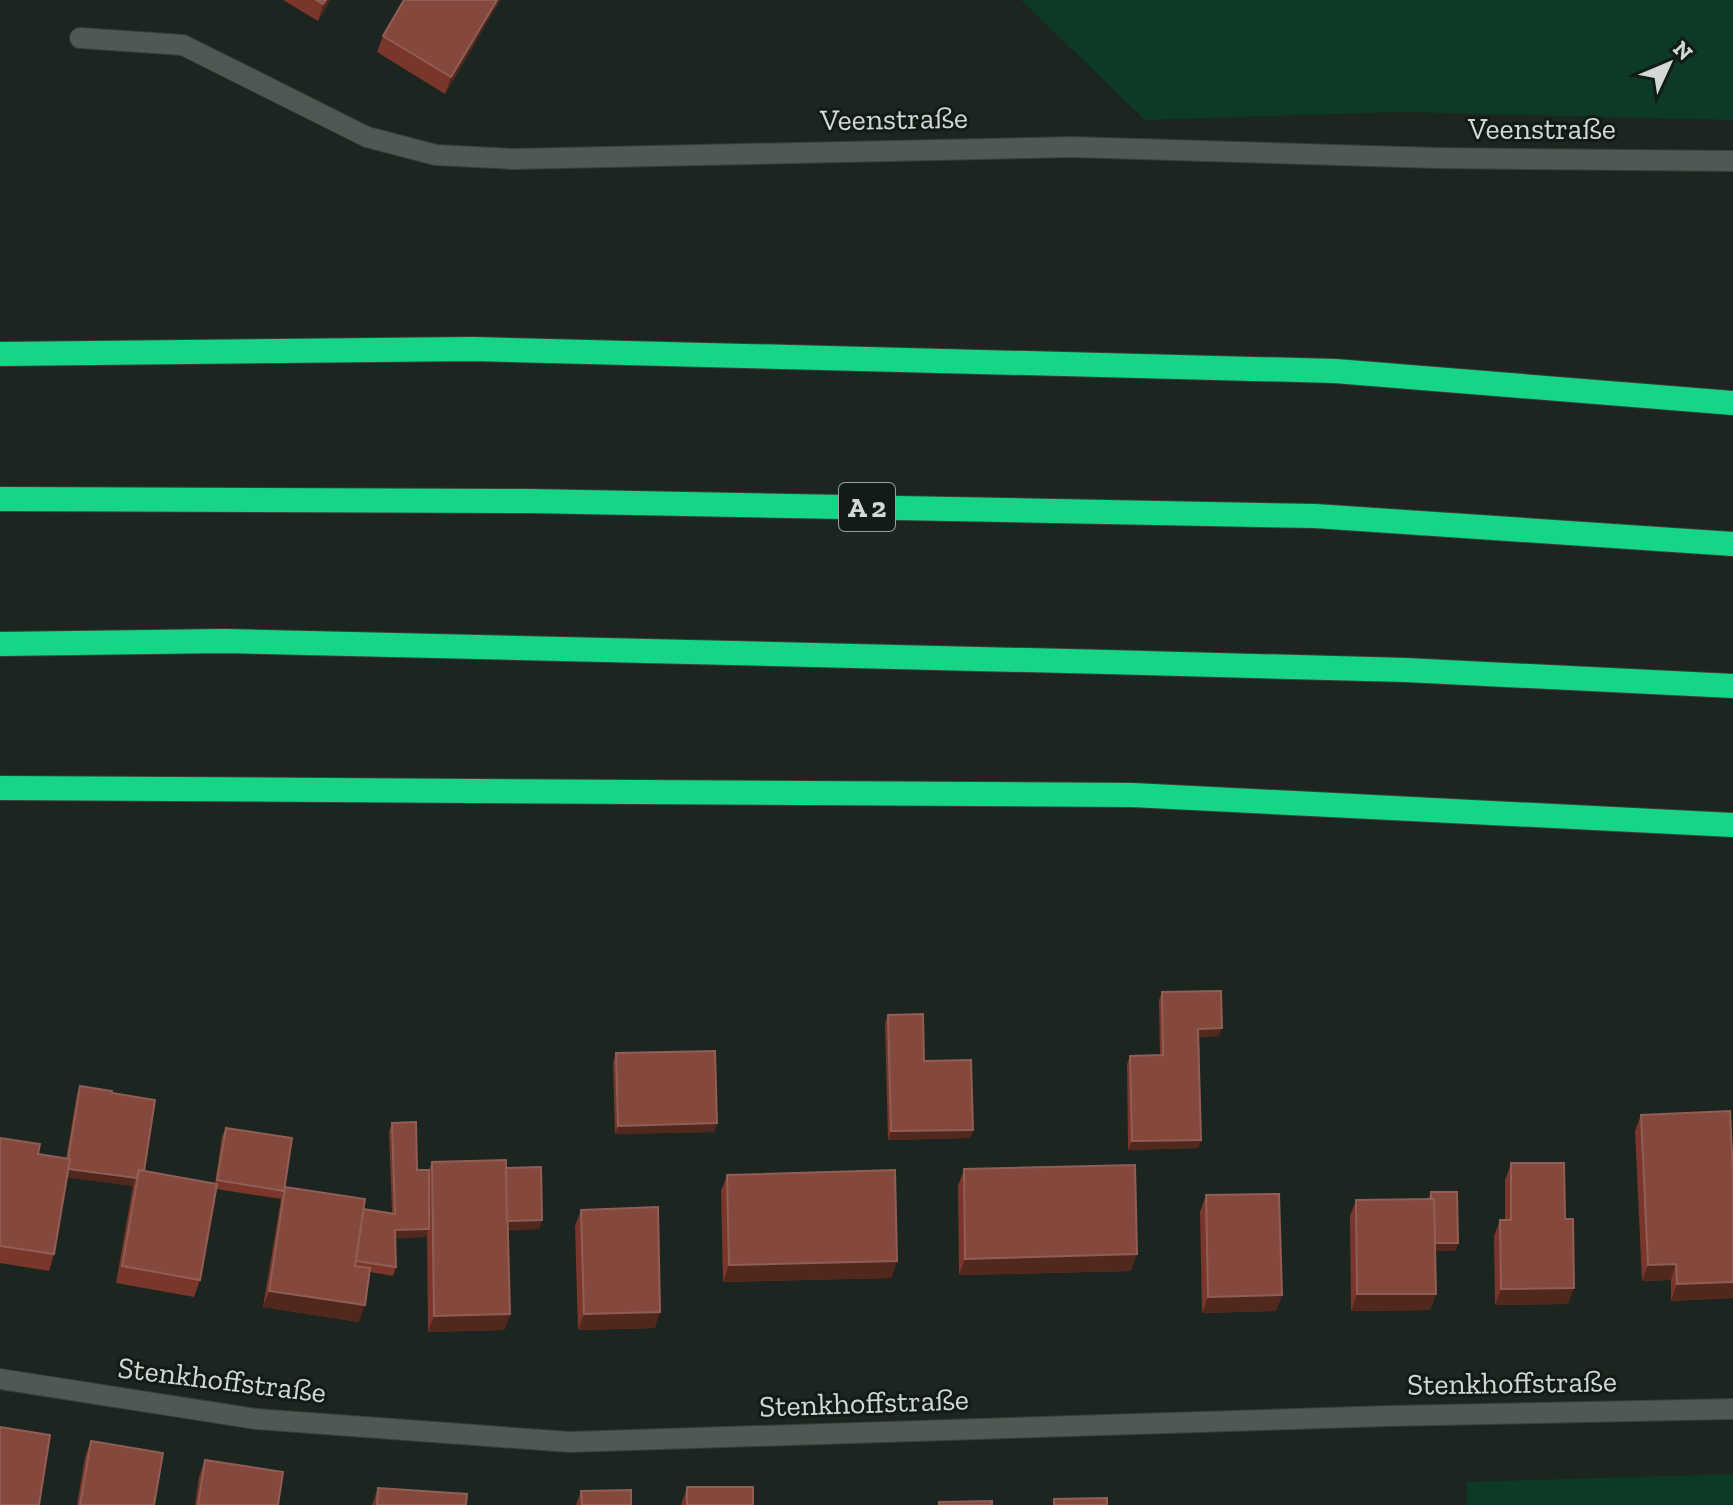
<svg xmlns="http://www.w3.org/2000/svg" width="1733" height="1505" font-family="'Zilla Slab',serif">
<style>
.green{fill:#0c3a24}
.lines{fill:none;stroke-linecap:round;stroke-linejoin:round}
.street-casing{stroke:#383e3a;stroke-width:22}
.highway-casing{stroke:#383e3a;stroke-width:26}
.street{stroke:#4f5852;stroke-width:20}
.highway{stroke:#17d587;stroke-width:24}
.wall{fill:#7b362b}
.shaded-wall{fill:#51281e}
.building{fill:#84483d;stroke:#905e55;stroke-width:2}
.labels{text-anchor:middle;stroke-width:6;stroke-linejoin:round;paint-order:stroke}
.shield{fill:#131b16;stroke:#999f9b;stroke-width:2}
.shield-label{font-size:28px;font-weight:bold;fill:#d2d8d4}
.street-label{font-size:30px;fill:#d2d8d4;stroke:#131b16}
</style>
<rect width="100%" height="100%" fill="#1c251f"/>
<g class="green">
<path d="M 1021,0 L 1733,0 L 1733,120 L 1402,112 L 1145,120 Z"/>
<path d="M 1733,1474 L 1733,1505 L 1467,1505 L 1467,1482 Z"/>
</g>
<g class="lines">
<g class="street-casing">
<g id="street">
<path d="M 80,38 L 183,45 L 367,137 L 436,155 L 514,159 L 1072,147 L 1437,158 L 1733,161"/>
<path d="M 0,1379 L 256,1419 L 570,1442 L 1388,1416 L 1733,1409"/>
</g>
</g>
<g class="highway-casing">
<g id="highway">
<path d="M 0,354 L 473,349 L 1335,371 L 1733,403"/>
<path d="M 0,499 L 528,501 L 1315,516 L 1733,544"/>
<path d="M 0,644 L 225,641 L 1107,662 L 1405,670 L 1733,686"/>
<path d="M 0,788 L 1132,795 L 1733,825"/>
</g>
</g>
<use href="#street" class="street"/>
<use href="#highway" class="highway"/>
</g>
<g class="wall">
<path d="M 283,0 L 330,0 L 318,21 Z"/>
<path d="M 404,0 L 500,0 L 445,94 L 377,52 L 383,36 Z"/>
<path d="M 1162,992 L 1219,1036 L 1199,1037 L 1201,1140 L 1198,1148 L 1128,1150 L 1127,1064 L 1130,1056 L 1160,1055 L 1159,1000 Z"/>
<path d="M 888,1015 L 924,1061 L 973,1130 L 970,1138 L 888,1140 L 885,1023 Z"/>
<path d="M 616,1053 L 717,1123 L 714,1132 L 615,1134 L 613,1062 Z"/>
<path d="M 80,1086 L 112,1093 L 144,1171 L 215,1184 L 222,1136 L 226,1128 L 284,1190 L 363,1209 L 392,1213 L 389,1131 L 392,1123 L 417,1170 L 429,1170 L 432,1162 L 506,1168 L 542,1220 L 539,1229 L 508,1230 L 510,1314 L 504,1330 L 428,1332 L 427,1233 L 425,1237 L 396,1238 L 396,1267 L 393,1276 L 370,1272 L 359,1322 L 263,1307 L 281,1199 L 216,1189 L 200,1280 L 194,1297 L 116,1283 L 133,1186 L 67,1177 L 54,1254 L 49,1271 L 0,1263 L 0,1138 L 38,1154 L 66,1159 L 77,1094 Z"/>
<path d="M 1641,1115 L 1733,1175 L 1733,1298 L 1671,1301 L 1671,1280 L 1642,1281 L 1635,1131 Z"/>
<path d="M 1511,1163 L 1565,1219 L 1568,1304 L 1495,1305 L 1494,1236 L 1500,1220 L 1505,1220 L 1505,1180 Z"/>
<path d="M 964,1169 L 1131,1271 L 959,1275 L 958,1186 Z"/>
<path d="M 727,1175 L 897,1261 L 891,1278 L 723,1282 L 721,1191 Z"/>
<path d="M 1431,1192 L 1458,1243 L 1455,1251 L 1435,1251 L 1436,1294 L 1430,1310 L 1351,1311 L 1350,1216 L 1356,1200 L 1428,1199 Z"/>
<path d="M 1206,1195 L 1282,1295 L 1276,1311 L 1202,1313 L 1200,1212 Z"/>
<path d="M 581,1210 L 655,1328 L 578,1330 L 575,1226 Z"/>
<path d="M 91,1441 L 154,1505 L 77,1505 L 85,1457 Z"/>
<path d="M 205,1460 L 278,1505 L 195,1505 L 199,1477 Z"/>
<path d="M 687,1487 L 753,1505 L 681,1505 Z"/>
<path d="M 378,1488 L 466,1505 L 372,1505 Z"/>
<path d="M 581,1491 L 631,1505 L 576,1505 Z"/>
</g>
<g class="shaded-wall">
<path d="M 326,0 L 330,0 L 318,21 L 323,4 Z"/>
<path d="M 497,0 L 500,0 L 445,94 L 451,77 Z"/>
<path d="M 1222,1028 L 1219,1036 L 1195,1037 L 1198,1029 Z"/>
<path d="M 717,1123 L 714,1132 L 615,1134 L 618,1126 Z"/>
<path d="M 973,1130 L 970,1138 L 888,1140 L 891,1131 Z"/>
<path d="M 1201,1140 L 1198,1148 L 1128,1150 L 1132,1141 Z"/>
<path d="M 66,1168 L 136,1178 L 133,1186 L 63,1177 Z"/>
<path d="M 542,1220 L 539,1229 L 502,1230 L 505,1221 Z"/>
<path d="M 429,1229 L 425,1237 L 392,1238 L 395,1230 Z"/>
<path d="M 1432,1243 L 1458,1243 L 1455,1251 L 1429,1251 Z"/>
<path d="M 1137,1254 L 1131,1271 L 959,1275 L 965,1259 Z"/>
<path d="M 897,1261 L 891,1278 L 723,1282 L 729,1265 Z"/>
<path d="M 1676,1264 L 1671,1280 L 1642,1281 L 1648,1265 Z"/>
<path d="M 1733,1282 L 1733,1294 L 1732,1298 L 1671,1301 L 1677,1284 Z"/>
<path d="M 1574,1288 L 1568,1304 L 1495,1305 L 1501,1289 Z"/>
<path d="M 269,1291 L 365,1305 L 359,1322 L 263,1307 Z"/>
<path d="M 1357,1294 L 1436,1294 L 1430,1310 L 1351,1311 Z"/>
<path d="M 1282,1295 L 1276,1311 L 1202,1313 L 1208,1297 Z"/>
<path d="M 660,1312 L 655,1328 L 578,1330 L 584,1314 Z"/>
<path d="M 510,1314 L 504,1330 L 428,1332 L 434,1316 Z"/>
</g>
<g class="building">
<path d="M 316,0 L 326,0 L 323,4 Z"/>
<path d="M 404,0 L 497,0 L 451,77 L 383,36 Z"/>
<path d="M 1221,991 L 1222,1028 L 1198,1029 L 1201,1140 L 1132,1141 L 1130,1056 L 1163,1055 L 1162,992 Z"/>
<path d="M 923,1014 L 924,1061 L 971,1060 L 973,1130 L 891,1131 L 888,1015 Z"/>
<path d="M 715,1051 L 717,1123 L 618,1126 L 616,1053 Z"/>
<path d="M 80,1086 L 112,1091 L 112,1093 L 155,1100 L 144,1171 L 139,1170 L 136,1178 L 68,1169 L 70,1159 L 68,1159 Z"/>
<path d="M 1730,1111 L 1733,1175 L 1733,1282 L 1677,1284 L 1676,1264 L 1648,1265 L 1641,1115 Z"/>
<path d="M 416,1122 L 417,1170 L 429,1170 L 429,1229 L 395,1230 L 396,1267 L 356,1261 L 363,1209 L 395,1214 L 392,1123 Z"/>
<path d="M 226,1128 L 292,1138 L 284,1191 L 217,1180 Z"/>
<path d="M 0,1138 L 40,1144 L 38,1154 L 70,1159 L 54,1254 L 0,1246 Z"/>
<path d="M 506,1160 L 510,1314 L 434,1316 L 432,1162 Z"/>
<path d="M 1511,1163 L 1564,1163 L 1565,1219 L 1573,1219 L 1574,1288 L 1501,1289 L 1500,1220 L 1511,1220 Z"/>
<path d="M 1135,1165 L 1137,1254 L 965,1259 L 964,1169 Z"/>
<path d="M 541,1167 L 542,1220 L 507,1221 L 506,1168 Z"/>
<path d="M 139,1170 L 217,1184 L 200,1280 L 122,1266 Z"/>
<path d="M 895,1170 L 897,1261 L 729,1265 L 727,1175 Z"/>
<path d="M 285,1187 L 365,1199 L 355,1266 L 370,1268 L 365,1305 L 269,1291 Z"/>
<path d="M 1431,1192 L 1457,1192 L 1458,1243 L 1435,1243 L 1434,1199 L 1431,1199 Z"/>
<path d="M 1279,1194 L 1282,1295 L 1208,1297 L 1206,1195 Z"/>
<path d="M 1434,1199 L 1436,1294 L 1357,1294 L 1356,1200 Z"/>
<path d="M 658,1207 L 660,1312 L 584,1314 L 581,1210 Z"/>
<path d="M 0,1427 L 50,1435 L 39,1505 L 0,1505 Z"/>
<path d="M 91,1441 L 163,1453 L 154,1505 L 80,1505 Z"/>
<path d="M 205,1460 L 283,1472 L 278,1505 L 198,1505 Z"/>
<rect x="687" y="1487" width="66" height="18"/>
<path d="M 378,1488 L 467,1494 L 466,1505 L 377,1505 Z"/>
<path d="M 631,1490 L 631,1505 L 582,1505 L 581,1491 Z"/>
<path d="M 1107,1498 L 1107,1505 L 1054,1505 L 1054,1499 Z"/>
<path d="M 992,1501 L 992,1505 L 939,1505 L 939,1502 Z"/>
</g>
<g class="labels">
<rect class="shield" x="839" y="483" width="56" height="48" rx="6"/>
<g class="shield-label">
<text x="867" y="517">A 2</text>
</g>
<g class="street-label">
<text transform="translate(894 119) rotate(-1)" y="10">Veenstraße</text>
<text x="1542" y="139">Veenstraße</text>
<text transform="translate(222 1380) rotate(7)" y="10">Stenkhoffstraße</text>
<text transform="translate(1512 1383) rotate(-1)" y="10">Stenkhoffstraße</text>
<text transform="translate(864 1403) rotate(-2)" y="10">Stenkhoffstraße</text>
</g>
</g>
<g transform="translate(1669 64) rotate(46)" stroke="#131b16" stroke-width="6" paint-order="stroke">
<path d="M0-6L14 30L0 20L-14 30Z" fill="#d2d8d4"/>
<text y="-12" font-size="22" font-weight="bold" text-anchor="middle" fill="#d2d8d4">N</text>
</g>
</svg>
